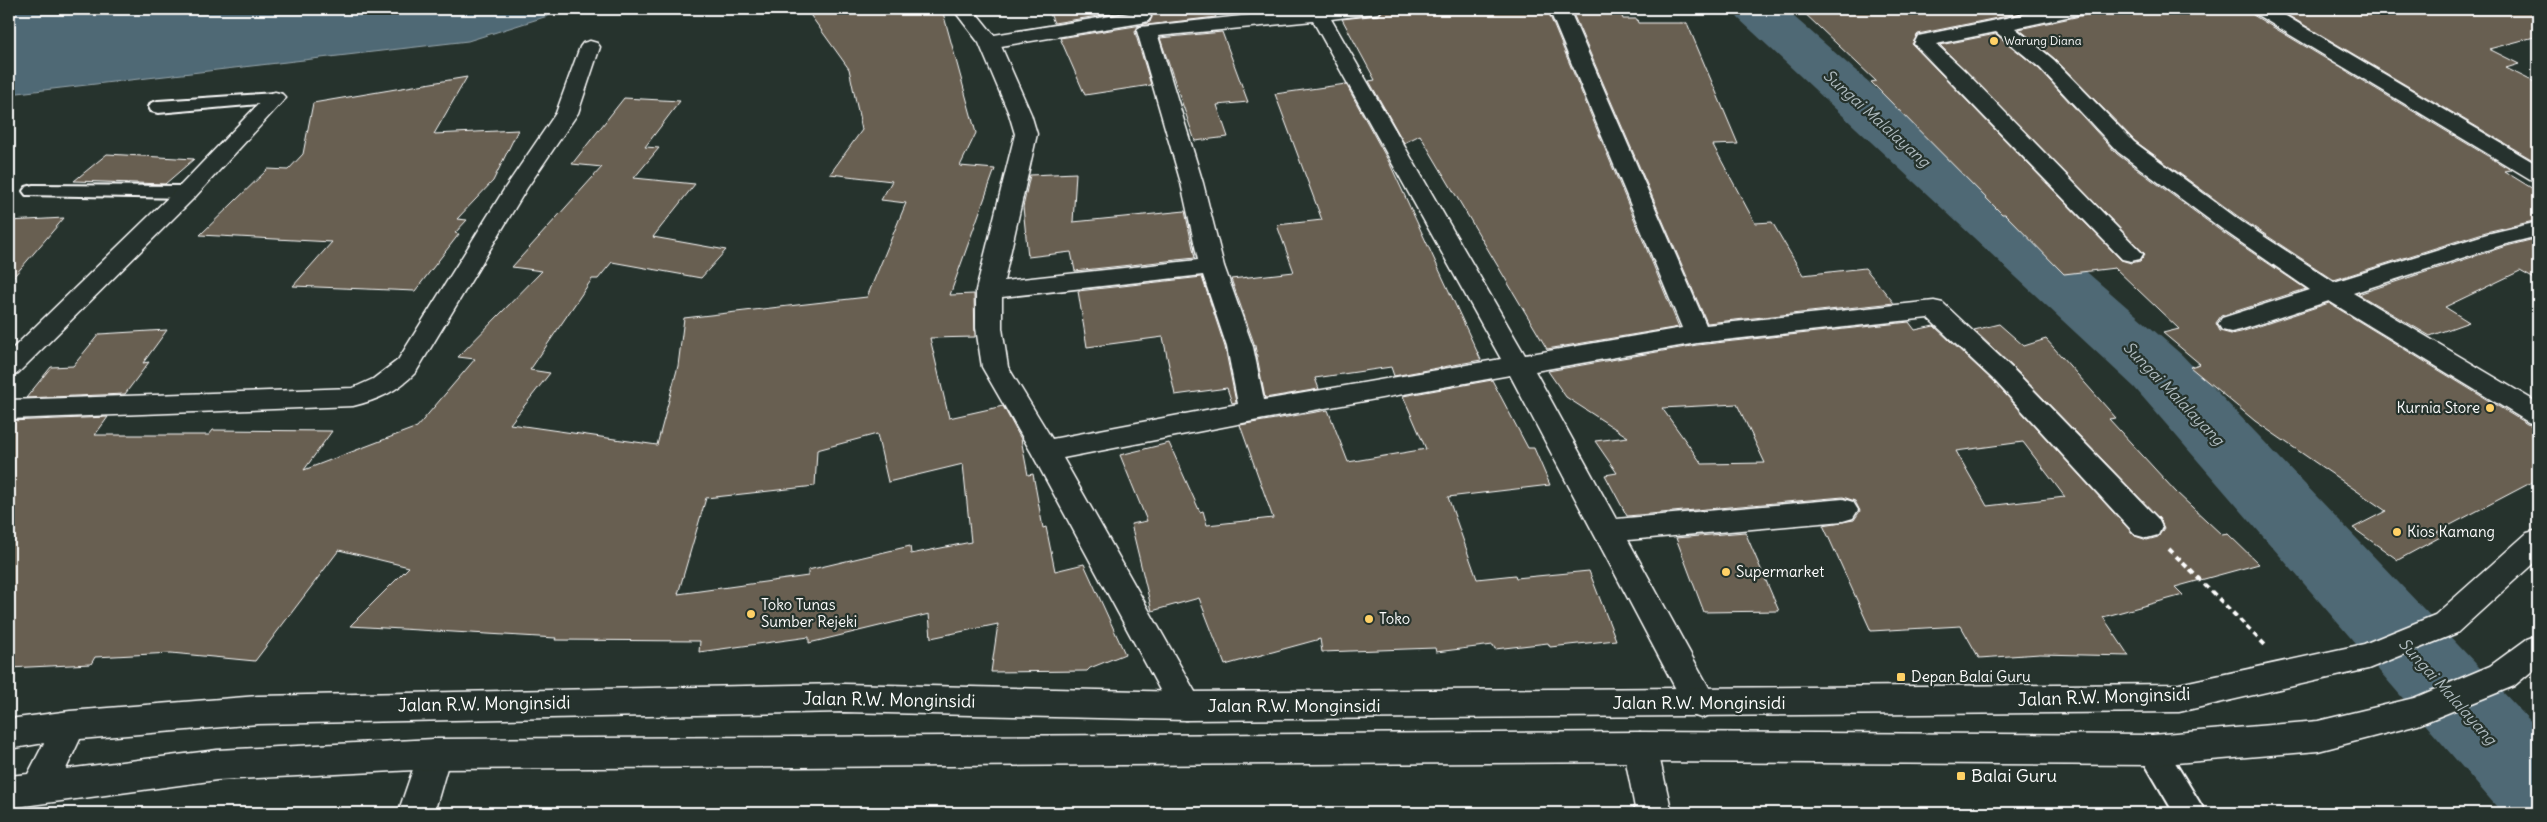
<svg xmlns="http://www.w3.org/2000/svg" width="2547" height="822" font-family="Delius,sans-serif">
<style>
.water{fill:#506974;stroke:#96a5ac}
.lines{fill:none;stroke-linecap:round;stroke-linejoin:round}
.river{fill:#506974;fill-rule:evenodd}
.building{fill:#685f51;stroke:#fff;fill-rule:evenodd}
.lane-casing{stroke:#fff;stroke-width:4}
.street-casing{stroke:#fff;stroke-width:3}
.secondary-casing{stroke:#fff;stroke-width:3}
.highway-casing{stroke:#fff;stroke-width:3}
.path{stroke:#fff;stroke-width:4;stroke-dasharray:5.5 4.5;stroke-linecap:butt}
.lane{fill:#26332d;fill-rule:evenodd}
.street{fill:#26332d;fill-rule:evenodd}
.secondary{fill:#26332d;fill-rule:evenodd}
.highway{fill:#26332d;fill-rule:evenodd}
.poi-dot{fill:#ffd166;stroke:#26332d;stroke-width:2}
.labels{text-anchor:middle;stroke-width:4.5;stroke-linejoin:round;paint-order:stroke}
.far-poi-label{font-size:12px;fill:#fff;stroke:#26332d;text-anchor:start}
.poi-label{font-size:15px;fill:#fff;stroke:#26332d;text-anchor:start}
.water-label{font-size:16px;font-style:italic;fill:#b0bcc0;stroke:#26332d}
.near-street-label{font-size:18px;fill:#fff;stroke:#26332d}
.near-poi-label{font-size:18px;fill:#fff;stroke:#26332d;text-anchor:start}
</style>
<rect width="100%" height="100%" fill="#26332d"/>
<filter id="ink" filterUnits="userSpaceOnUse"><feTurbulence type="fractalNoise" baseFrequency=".02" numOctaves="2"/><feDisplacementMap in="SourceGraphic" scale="10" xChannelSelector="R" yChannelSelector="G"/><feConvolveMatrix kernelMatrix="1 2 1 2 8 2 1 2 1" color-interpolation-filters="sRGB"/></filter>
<g filter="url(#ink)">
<path class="water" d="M 9,9 L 570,9 L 468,41 L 9,94 Z"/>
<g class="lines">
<path class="river" d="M 1731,9 L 1785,9 L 2182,355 L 2538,729 L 2538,813 L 2502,813 L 2134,387 L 1739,19 Z"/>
</g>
<g class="building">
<path d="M 806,9 L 942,9 L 976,133 L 960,166 L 995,169 L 950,295 L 974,294 L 975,337 L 930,338 L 949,418 L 1003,406 L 1021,439 L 1028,475 L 1033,474 L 1043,528 L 1046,527 L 1055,571 L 1084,564 L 1125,654 L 1090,668 L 1087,671 L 991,672 L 998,624 L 931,638 L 929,614 L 809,643 L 809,637 L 699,652 L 700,641 L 555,640 L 556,638 L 350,626 L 409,567 L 339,550 L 255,661 L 171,653 L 95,657 L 91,664 L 9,668 L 9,421 L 108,417 L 95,435 L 209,435 L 213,430 L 332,431 L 304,470 L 417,427 L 475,359 L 458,357 L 542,271 L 512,267 L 602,167 L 572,164 L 624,98 L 680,101 L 645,147 L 659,148 L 634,178 L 695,184 L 653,237 L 726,250 L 701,278 L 612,262 L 598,279 L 592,279 L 530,370 L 550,373 L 510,424 L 657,445 L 678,366 L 684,318 L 867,297 L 906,203 L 881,200 L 892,181 L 830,174 L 862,130 L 849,69 ZM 877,434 L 888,482 L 963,464 L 971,542 L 911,554 L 910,546 L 808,570 L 808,576 L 678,594 L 706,498 L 815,486 L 817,450 Z"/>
<path d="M 1048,9 L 1213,9 L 1216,17 L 1138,26 L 1135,32 L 1151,85 L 1085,95 L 1060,38 L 1142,25 L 1150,22 L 1152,16 L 1149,11 L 1141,9 L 1054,23 Z"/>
<path d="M 1384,9 L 1547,9 L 1679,327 L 1547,349 L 1420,135 L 1404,143 L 1369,81 L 1375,80 L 1342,19 L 1379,15 Z"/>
<path d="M 1571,9 L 1619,9 L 1623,19 L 1637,19 L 1638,23 L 1687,23 L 1738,144 L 1713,145 L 1755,223 L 1772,222 L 1803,275 L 1865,268 L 1894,303 L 1707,323 Z"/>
<path d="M 1800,9 L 2042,9 L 1918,34 L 1912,44 L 2121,260 L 2131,263 L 2140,261 L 2145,254 L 1940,45 L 1996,34 L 2039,69 L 2117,154 L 2225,234 L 2306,289 L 2221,316 L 2216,323 L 2220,331 L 2231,334 L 2241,332 L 2329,303 L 2527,424 L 2538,427 L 2538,479 L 2437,532 L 2442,536 L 2398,560 L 2353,528 L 2386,511 L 2255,421 L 2190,367 L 2200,364 L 2163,333 L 2179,329 L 2115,268 L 2064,274 L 2005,214 L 2002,214 L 1871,82 L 1876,81 Z"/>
<path d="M 2090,9 L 2249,9 L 2253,15 L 2511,170 L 2504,171 L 2538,192 L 2538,220 L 2486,232 L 2334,280 L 2243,220 L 2135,141 L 2055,59 L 2019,29 L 2085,15 Z"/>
<path d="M 2277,9 L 2538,9 L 2538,36 L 2489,49 L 2519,64 L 2506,68 L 2538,84 L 2538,163 Z"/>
<path d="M 1222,32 L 1248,102 L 1217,105 L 1228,137 L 1195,141 L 1160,38 Z"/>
<path d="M 467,77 L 434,134 L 518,130 L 493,181 L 457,219 L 467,220 L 455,233 L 459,234 L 415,291 L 293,286 L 332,242 L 200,235 L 268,169 L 288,170 L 303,154 L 313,103 Z"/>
<path d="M 1346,84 L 1390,164 L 1481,360 L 1394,376 L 1391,367 L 1315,378 L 1319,389 L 1265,398 L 1255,346 L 1231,279 L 1294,272 L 1277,225 L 1322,220 L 1275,94 Z"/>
<path d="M 107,154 L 194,159 L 165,184 L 74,181 Z"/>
<path d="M 1076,173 L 1073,222 L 1185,211 L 1195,258 L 1075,271 L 1071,252 L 1028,257 L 1023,207 L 1030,175 Z"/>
<path d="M 64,218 L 9,282 L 9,221 Z"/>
<path d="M 2538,238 L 2538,281 L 2520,271 L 2445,307 L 2469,322 L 2430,336 L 2358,294 L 2503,247 Z"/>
<path d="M 1202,277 L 1225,347 L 1236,402 L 1232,403 L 1227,388 L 1175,395 L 1163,337 L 1087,347 L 1078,291 Z"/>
<path d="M 1909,322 L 1915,330 L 1934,326 L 1995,383 L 2135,536 L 2147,540 L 2158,537 L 2164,528 L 2159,518 L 2015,369 L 1974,330 L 1999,324 L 2024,346 L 2046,339 L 2116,418 L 2109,419 L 2176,492 L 2222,535 L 2228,534 L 2259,564 L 2175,587 L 2183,595 L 2103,617 L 2129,656 L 2040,654 L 1979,658 L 1961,626 L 1871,631 L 1823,525 L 1854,520 L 1860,511 L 1855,501 L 1843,497 L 1627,516 L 1605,475 L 1617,473 L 1595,441 L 1628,437 L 1566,397 L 1548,371 L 1697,345 ZM 1737,404 L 1765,463 L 1702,464 L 1662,408 ZM 2023,442 L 2065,497 L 1987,506 L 1956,451 Z"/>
<path d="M 167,330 L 143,363 L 149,362 L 125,394 L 26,398 L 51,367 L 73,366 L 99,334 Z"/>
<path d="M 1492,380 L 1528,448 L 1534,448 L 1550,485 L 1448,497 L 1477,579 L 1515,575 L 1516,578 L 1589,571 L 1616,640 L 1550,647 L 1548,643 L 1495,649 L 1493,645 L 1436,652 L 1435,648 L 1322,652 L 1320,639 L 1225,665 L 1199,598 L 1152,611 L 1131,524 L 1147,521 L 1120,455 L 1169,443 L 1200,512 L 1203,511 L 1207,525 L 1273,518 L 1240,425 L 1328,410 L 1348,462 L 1426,449 L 1403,396 Z"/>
<path d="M 1745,532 L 1779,611 L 1704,612 L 1676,538 Z"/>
</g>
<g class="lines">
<g class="lane-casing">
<g id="lane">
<path d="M 275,93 L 281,94 L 284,98 L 281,102 L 158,113 L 151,111 L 149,107 L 151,103 L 158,101 Z"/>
<path d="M 33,185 L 187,186 L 194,188 L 197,192 L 194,196 L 187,198 L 26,195 L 23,191 L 26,187 Z"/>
<path d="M 2152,737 L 2162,741 L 2206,813 L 2174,813 L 2137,750 L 2142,741 Z"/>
</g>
</g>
<g class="street-casing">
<g id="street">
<path d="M 953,9 L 973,9 L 994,35 L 1141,11 L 1148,13 L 1151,17 L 1148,21 L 1141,23 L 1001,46 L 1031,114 L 1037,134 L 1004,281 L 1198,260 L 1181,183 L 1137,31 L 1140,27 L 1305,9 L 1382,9 L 1379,13 L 1331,19 L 1525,355 L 1682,328 L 1549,9 L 1569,9 L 1706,325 L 1934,301 L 1943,303 L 2014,370 L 2158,519 L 2162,527 L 2158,535 L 2147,538 L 2136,535 L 1996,382 L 1928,318 L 1697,343 L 1535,371 L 1616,519 L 1843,499 L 1853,502 L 1858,510 L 1853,518 L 1843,521 L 1628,540 L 1718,704 L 1713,714 L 1701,718 L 1689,714 L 1510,375 L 1253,421 L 1063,458 L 1203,706 L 1198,716 L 1186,720 L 1174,716 L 1031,452 L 982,367 L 976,328 L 976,290 L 1015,134 L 1009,114 L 979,43 ZM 1313,21 L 1501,359 L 1264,400 L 1253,347 L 1224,266 L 1203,183 L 1158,36 ZM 1203,275 L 1227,347 L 1238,404 L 1052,439 L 1008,367 L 1002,328 L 1002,297 Z"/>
<path d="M 2050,9 L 2088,9 L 2085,13 L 2015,28 L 2054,60 L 2134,142 L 2242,222 L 2334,282 L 2487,234 L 2538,222 L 2538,236 L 2502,245 L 2353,293 L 2538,403 L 2538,425 L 2528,422 L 2329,301 L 2240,330 L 2231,332 L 2222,330 L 2218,324 L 2222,318 L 2310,290 L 2226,232 L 2118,152 L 2040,68 L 1996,32 L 1936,44 L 1964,70 L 2143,254 L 2140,259 L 2131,261 L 2122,259 L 1914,44 L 1918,36 Z"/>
<path d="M 2251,9 L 2274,9 L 2538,165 L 2538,181 L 2530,179 L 2254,13 Z"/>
<path d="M 590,41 L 597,43 L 600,47 L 578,113 L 527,188 L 416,372 C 398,391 378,400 353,406 L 9,419 L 9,400 L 353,388 L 373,379 L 398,360 L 505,188 L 556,113 L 580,47 L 583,43 Z"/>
<path d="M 275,92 L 282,94 L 286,98 L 282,102 L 195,197 L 18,373 L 9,376 L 9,352 L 179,187 L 268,94 Z"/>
<path d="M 434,739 L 446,743 L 451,754 L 434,813 L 398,813 L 422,743 Z"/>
</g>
</g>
<g class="secondary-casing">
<path id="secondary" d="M 1640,732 L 1652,737 L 1657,747 L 1672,813 L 1636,813 L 1623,747 L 1628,737 Z"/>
</g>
<g class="highway-casing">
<path id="highway" d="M 2538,530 L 2538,559 L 2457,633 L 2368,669 L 2179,712 L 1186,720 L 844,712 L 258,724 L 80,739 L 66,769 L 217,750 L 434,739 L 1640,732 L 2152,735 L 2318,721 L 2414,698 L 2490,666 L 2527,639 L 2538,635 L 2538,666 L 2514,686 L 2418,725 L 2318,751 L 2152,765 L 1640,762 L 434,769 L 217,780 L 9,808 L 9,776 L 28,774 L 44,743 L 9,749 L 9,719 L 70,711 L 258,696 L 844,684 L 1186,692 L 2179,684 L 2364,644 L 2435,615 L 2527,533 Z"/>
</g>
<path class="path" d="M 2169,549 L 2265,645"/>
<use href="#lane" class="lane"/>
<use href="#street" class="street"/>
<use href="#secondary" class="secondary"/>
<use href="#highway" class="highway"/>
</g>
</g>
<g class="poi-dot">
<circle cx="1994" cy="41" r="5"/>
<circle cx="2490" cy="408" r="5"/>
<circle cx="2397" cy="532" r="5"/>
<circle cx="1726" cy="572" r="5"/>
<circle cx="751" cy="614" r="5"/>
<circle cx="1369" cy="619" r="5"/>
<rect x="1896" y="672" width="10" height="10" rx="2.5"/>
<rect x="1956" y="771" width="10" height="10" rx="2.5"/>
</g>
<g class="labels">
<g class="far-poi-label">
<text x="2004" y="45">Warung Diana</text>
</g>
<g class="poi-label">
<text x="2480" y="413" text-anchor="end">Kurnia Store</text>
<text x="2407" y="537">Kios Kamang</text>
<text x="1736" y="577">Supermarket</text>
<text x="761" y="610">Toko Tunas<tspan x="761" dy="17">Sumber Rejeki</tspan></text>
<text x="1379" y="624">Toko</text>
<text x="1911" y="682">Depan Balai Guru</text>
</g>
<g class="water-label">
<text transform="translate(1877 118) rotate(42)" y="6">Sungai Malalayang</text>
<text transform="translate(2174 393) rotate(46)" y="6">Sungai Malalayang</text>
<text transform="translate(2448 691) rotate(48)" y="6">Sungai Malalayang</text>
</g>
<g class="near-street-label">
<text transform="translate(2104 697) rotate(-2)" y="6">Jalan R.W. Monginsidi</text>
<text transform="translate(889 700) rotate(1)" y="6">Jalan R.W. Monginsidi</text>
<text x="1699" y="709">Jalan R.W. Monginsidi</text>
<text transform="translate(484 704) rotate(-1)" y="6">Jalan R.W. Monginsidi</text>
<text x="1294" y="712">Jalan R.W. Monginsidi</text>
</g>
<g class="near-poi-label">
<text x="1971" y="782">Balai Guru</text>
</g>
</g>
<rect width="2547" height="822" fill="none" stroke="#26332d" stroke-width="30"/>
<rect x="15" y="15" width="2517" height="792" fill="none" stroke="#fff" stroke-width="2" filter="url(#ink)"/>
</svg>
